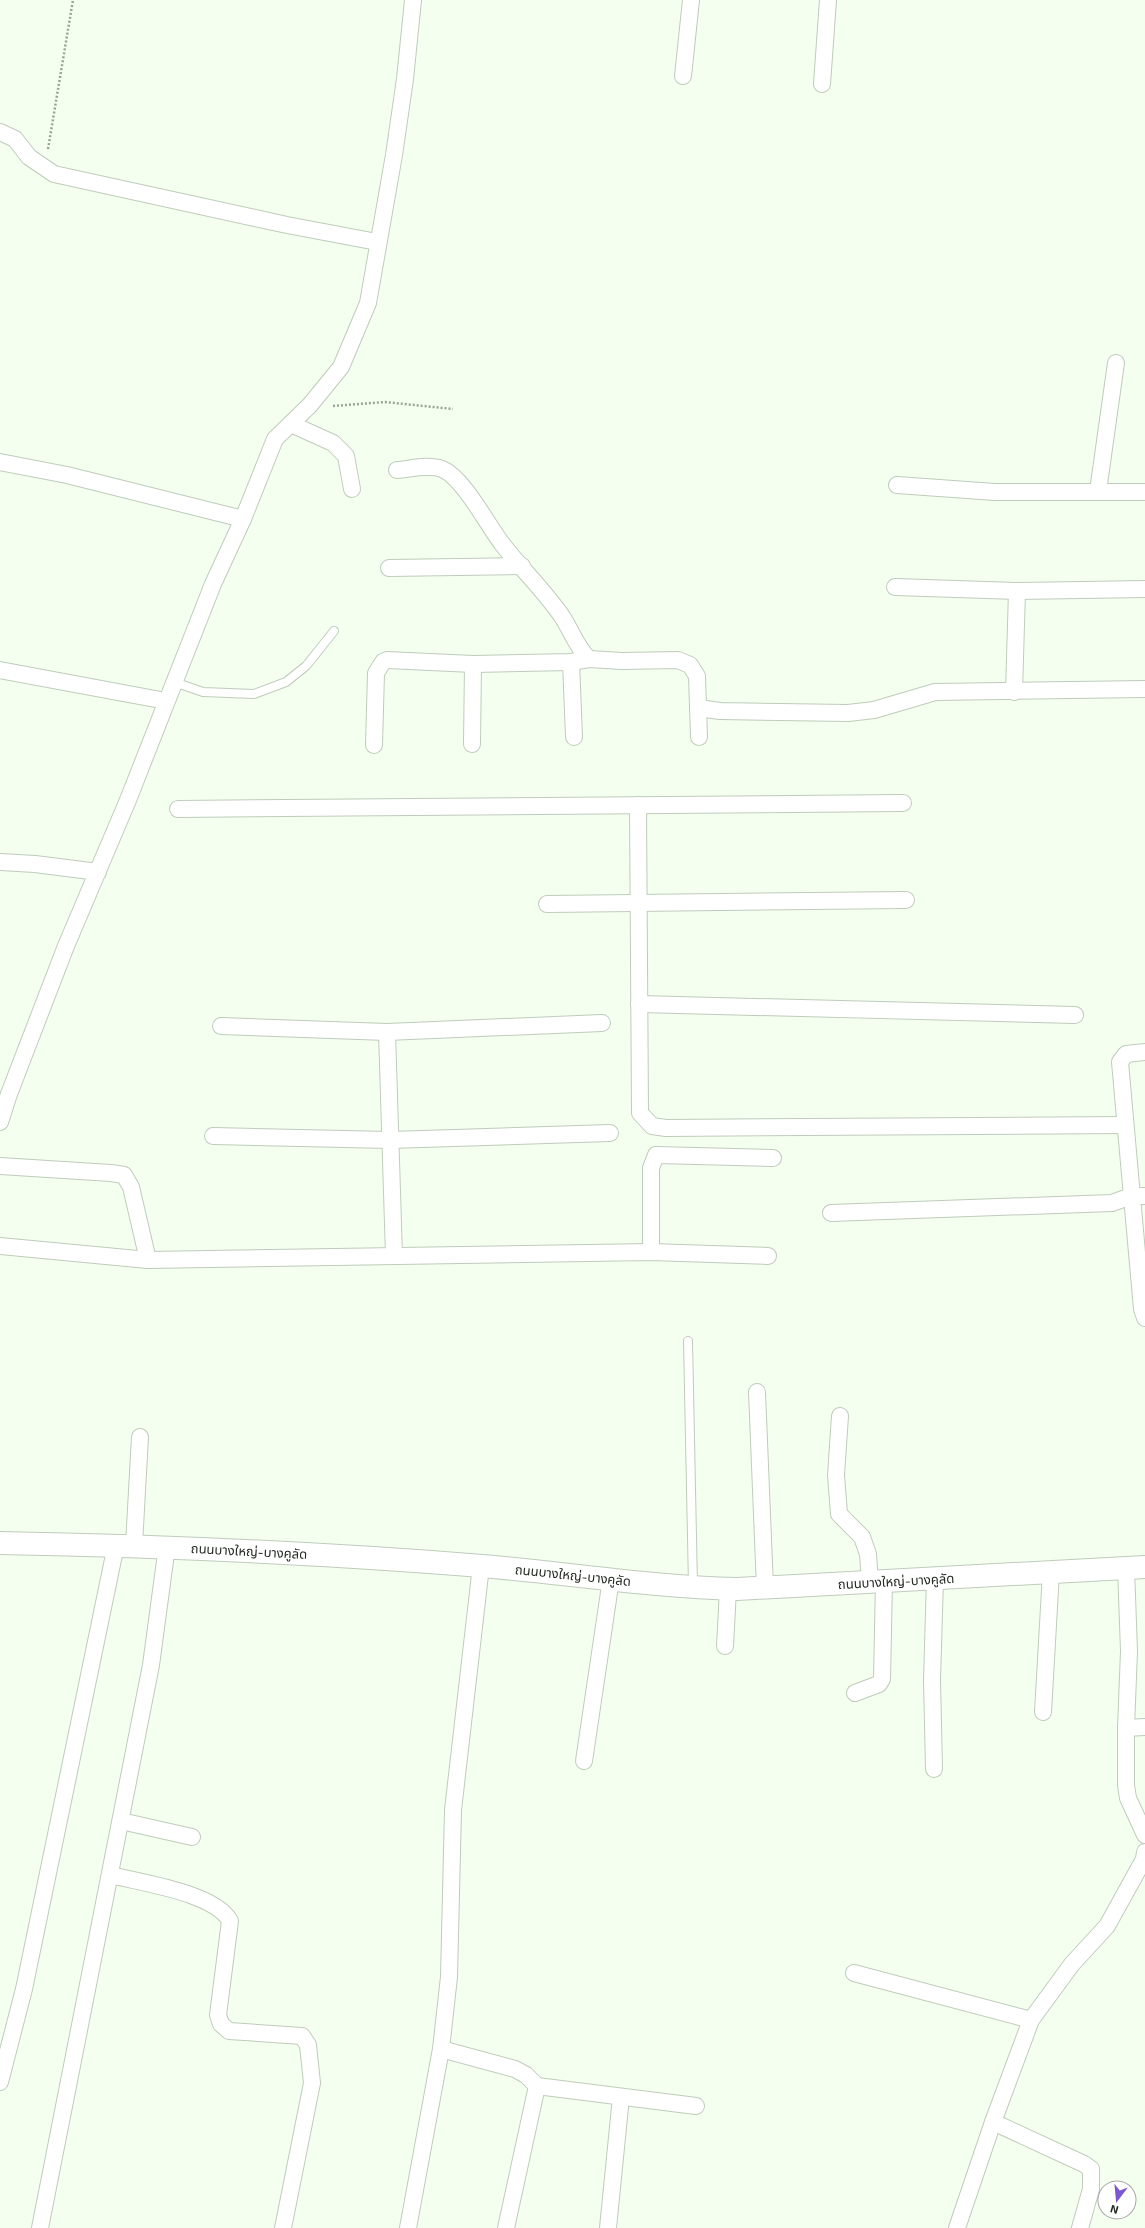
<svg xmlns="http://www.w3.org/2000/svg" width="1145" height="2228" font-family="'Exo 2','Noto Sans Thai',sans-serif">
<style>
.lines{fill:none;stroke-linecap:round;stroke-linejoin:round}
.lane-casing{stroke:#bfccba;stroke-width:10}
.street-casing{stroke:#bfccba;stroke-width:18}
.secondary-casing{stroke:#bfccba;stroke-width:24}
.path{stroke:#9aa397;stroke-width:2.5;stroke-dasharray:2 2;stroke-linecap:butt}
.lane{stroke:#fff;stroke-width:8}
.street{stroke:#fff;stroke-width:16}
.secondary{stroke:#fff;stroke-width:22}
.labels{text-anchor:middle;stroke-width:3;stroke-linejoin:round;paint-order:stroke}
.street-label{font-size:13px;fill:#242922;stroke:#fff}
</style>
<rect width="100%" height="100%" fill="#f4fff0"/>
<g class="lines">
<g class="lane-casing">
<g id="lane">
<path d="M 174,682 L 203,692 L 254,694 L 286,682 L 306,666 L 334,631"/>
<path d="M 688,1341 L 693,1586"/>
</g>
</g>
<g class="street-casing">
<g id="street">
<path d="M 683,76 L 691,0"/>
<path d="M 822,84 L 828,0"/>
<path d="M 0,132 L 15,139 L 29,157 L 54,174 L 287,225 L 377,242"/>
<path d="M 291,424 L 333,443 L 346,456 L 352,489"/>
<path d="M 0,462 L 67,475 L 243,519"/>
<path d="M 397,470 C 411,469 428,464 442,469 C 463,477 488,526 503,545 C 522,570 545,591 563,618 C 572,632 577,648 589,659 L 622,661 L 678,660 L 690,665 L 697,676 L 699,737"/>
<path d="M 897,485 L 995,492 L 1145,492"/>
<path d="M 1098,491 L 1116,363"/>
<path d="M 389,568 L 522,566"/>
<path d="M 895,587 L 1017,591 L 1145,589"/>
<path d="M 571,662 L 574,737"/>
<path d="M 0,670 L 166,701"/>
<path d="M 1014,692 L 1017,591"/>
<path d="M 698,708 L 720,711 L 848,713 L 874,710 L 935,692 L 1145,689"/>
<path d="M 472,744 L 473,664"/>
<path d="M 374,745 L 376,673 L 383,662 L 387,660 L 473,664 L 571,662 L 589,659"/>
<path d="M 638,805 L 640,1113 L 652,1126 L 666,1128 L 1125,1125"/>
<path d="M 178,809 L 903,803"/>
<path d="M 0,862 L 35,864 L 98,872"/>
<path d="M 547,904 L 906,900"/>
<path d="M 639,1004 L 1075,1015"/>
<path d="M 221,1026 L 387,1032 L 602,1023"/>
<path d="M 387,1032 L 394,1256"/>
<path d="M 1145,1052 L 1126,1054 L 1120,1062 L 1142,1309 L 1145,1318"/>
<path d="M 0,1122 L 9,1094 L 66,946 L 128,800 L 213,584 L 243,519 L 275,439 L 310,405 L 341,367 L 368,303 L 394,155 L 405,79 L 413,0"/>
<path d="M 213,1136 L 390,1140 L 610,1133"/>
<path d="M 0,1166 L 111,1173 L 124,1175 L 131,1187 L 148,1260 L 651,1252 L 768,1256"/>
<path d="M 831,1213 L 1112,1203 L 1131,1196 L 1145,1196"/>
<path d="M 0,1246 L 148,1260"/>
<path d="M 651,1252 L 651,1168 L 656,1155 L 773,1158"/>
<path d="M 757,1392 L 765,1588"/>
<path d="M 840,1416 L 836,1475 L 839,1514 L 862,1537 L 868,1554 L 870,1582"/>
<path d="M 134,1545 L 140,1437"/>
<path d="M 1126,1568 L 1129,1651 L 1126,1728 L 1126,1785 L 1128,1798 L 1145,1835"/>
<path d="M 725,1646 L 728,1589"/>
<path d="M 855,1693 L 879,1684 L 882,1679 L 884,1581"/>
<path d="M 1043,1712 L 1051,1572"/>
<path d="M 1126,1728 L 1145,1727"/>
<path d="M 584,1761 L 611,1579"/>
<path d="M 934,1769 L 932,1680 L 935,1579"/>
<path d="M 121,1821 L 192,1837"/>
<path d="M 111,1875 C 142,1883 215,1893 230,1921 L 218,2015 L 221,2024 L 229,2031 L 302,2036 L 308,2045 L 312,2083 L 283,2228"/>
<path d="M 854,1973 L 1031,2020"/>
<path d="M 441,2049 L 515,2069 L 526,2075 L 537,2086 L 696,2106"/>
<path d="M 0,2082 L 24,1989 L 116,1545"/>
<path d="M 993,2122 L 1084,2164 L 1091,2169 L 1091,2189 L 1080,2228"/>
<path d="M 40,2228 L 151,1665 L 167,1546"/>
<path d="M 408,2228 L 441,2049 L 449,1977 L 453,1810 L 481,1566"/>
<path d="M 506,2228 L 537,2086"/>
<path d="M 608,2228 L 621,2097"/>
<path d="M 957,2228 L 993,2122 L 1031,2020 L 1072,1964 L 1107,1926 L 1144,1859 L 1145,1852"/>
</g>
</g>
<g class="secondary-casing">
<path id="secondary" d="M 0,1543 C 161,1546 322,1553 482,1566 C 567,1573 652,1587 737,1589 L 1145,1567"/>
</g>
<g class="path">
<path d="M 48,149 L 73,0"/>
<path d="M 333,406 L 385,402 L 453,409"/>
</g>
<use href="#lane" class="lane"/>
<use href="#street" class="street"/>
<use href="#secondary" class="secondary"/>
</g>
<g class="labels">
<g class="street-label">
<text transform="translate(249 1551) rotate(3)" y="5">ถนนบางใหญ่-บางคูลัด</text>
<text transform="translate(573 1575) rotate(6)" y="5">ถนนบางใหญ่-บางคูลัด</text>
<text transform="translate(896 1581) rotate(-3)" y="5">ถนนบางใหญ่-บางคูลัด</text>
</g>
</g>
<g transform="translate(1117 2200) rotate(196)"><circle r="19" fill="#ffffff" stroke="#a7a9a7"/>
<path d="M0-3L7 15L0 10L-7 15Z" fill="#7b59d3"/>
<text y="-6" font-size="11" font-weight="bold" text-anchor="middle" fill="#242922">N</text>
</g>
</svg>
